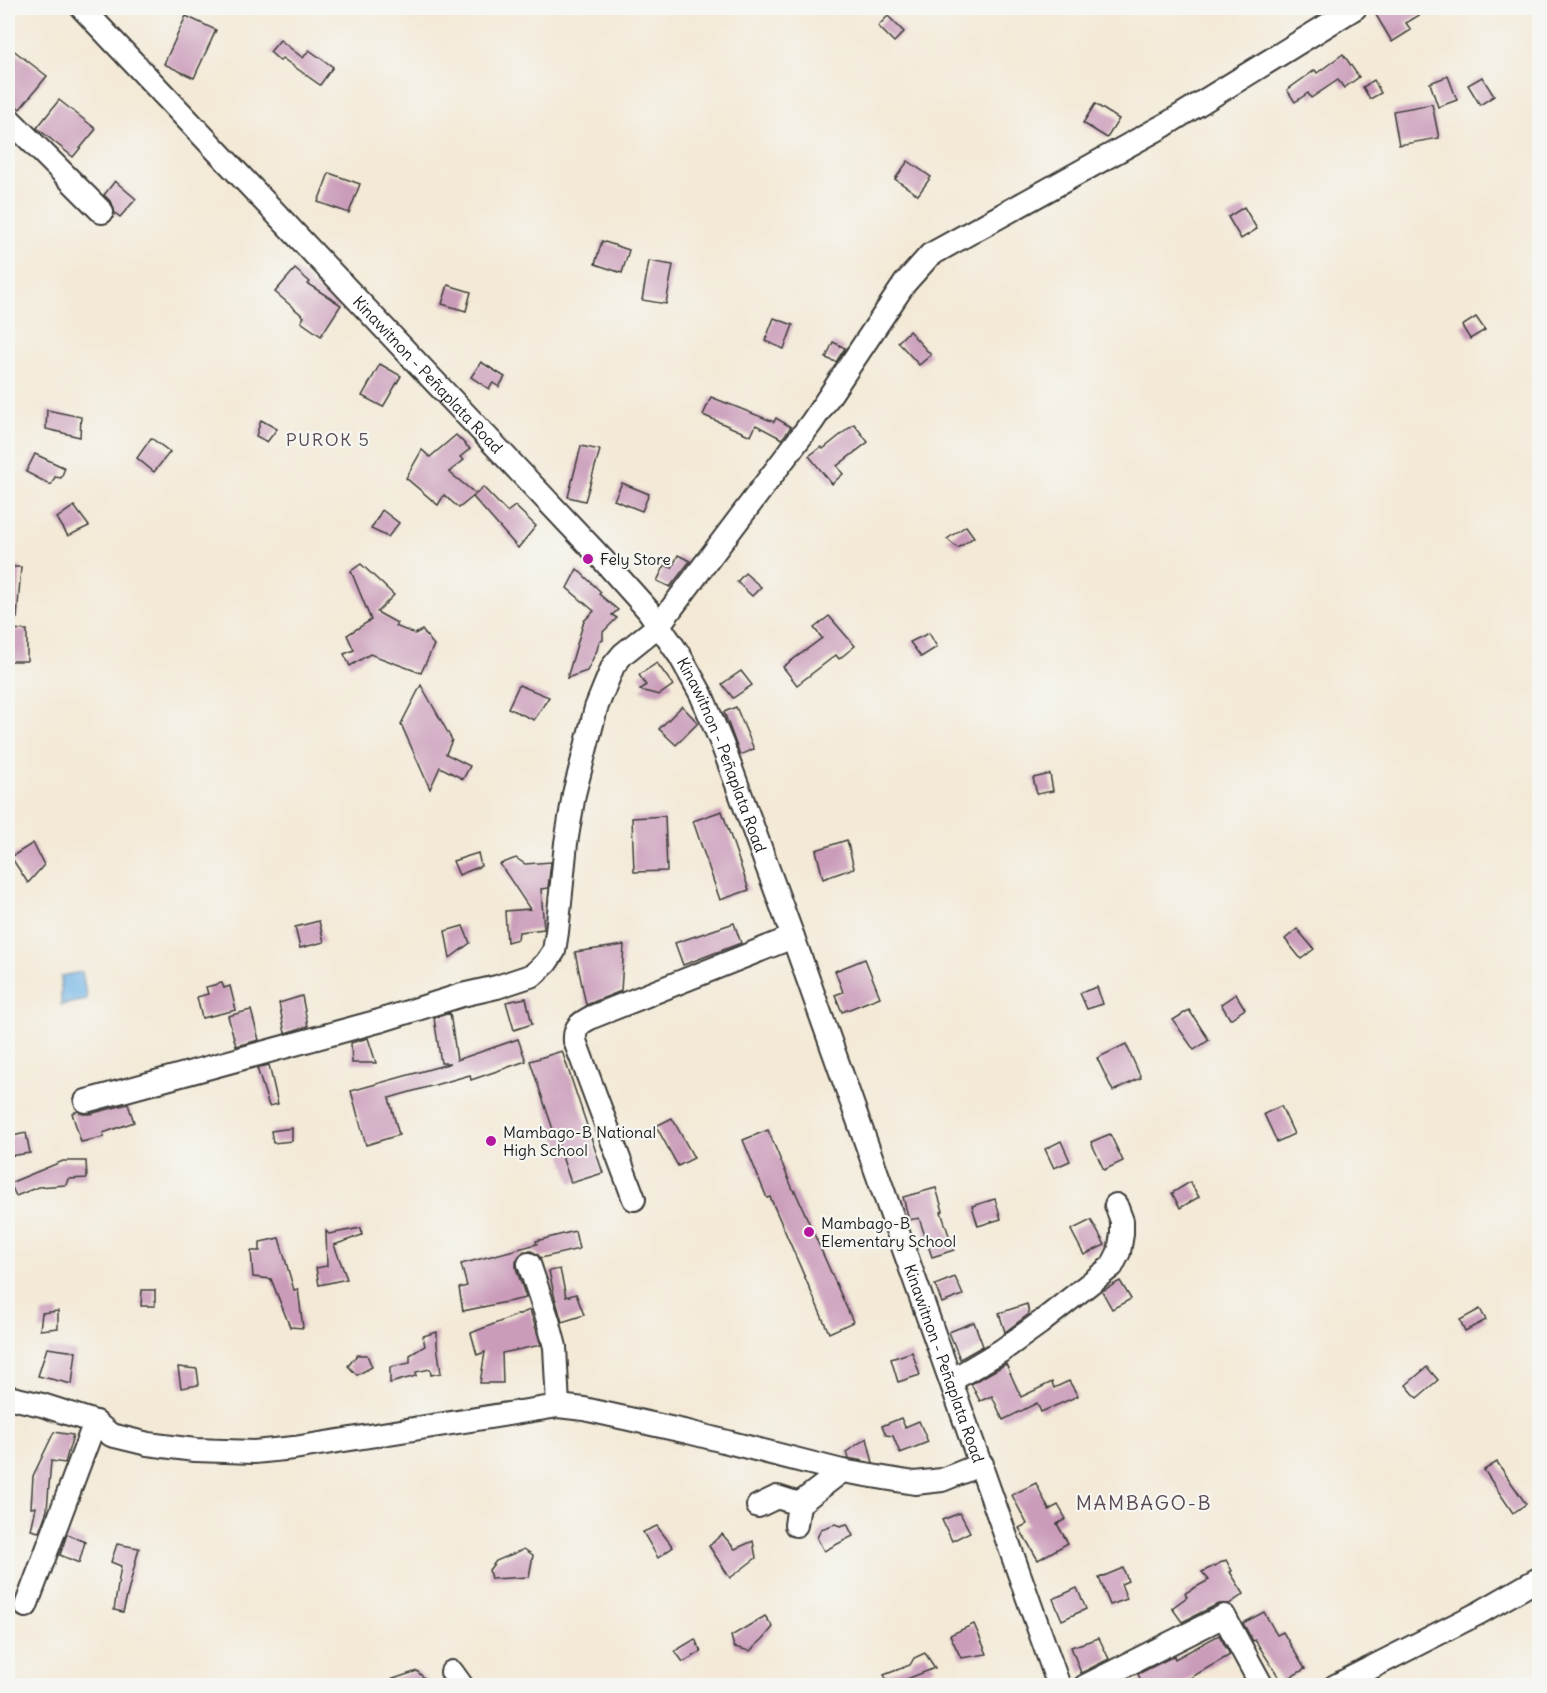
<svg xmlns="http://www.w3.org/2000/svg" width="1547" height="1693" font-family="Delius,sans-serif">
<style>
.water{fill:#70b3e5;stroke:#466880;stroke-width:1.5}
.building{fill:#ca9cb9}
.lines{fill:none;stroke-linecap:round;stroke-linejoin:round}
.minor-casing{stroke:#3c3b38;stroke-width:26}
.minor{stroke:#fff;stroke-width:22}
.poi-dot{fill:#b5179e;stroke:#f6f6f2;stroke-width:2}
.labels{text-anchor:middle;stroke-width:4.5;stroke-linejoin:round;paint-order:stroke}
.street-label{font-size:16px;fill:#1c1c1c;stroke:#f6f6f2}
.poi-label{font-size:16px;fill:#1c1c1c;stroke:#f6f6f2;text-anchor:start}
.neighbourhood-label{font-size:18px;letter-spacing:1.5px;fill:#594953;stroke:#f6f6f2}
.quarter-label{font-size:20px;letter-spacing:1.5px;fill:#594953;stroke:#f6f6f2}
</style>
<rect width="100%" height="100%" fill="#f6f6f2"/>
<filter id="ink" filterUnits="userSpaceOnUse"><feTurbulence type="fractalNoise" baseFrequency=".0167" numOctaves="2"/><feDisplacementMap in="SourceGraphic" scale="12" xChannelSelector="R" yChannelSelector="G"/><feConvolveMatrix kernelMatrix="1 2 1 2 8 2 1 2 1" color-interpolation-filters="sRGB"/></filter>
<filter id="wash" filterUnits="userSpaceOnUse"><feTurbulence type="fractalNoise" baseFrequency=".008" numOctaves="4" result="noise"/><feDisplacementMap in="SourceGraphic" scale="24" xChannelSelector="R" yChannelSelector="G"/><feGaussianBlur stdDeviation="1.35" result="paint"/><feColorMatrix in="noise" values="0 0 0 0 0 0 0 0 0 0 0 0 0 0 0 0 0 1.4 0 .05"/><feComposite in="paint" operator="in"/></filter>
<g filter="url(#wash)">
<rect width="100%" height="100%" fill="#f3e9d6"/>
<path class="water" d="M 82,972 L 87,1000 L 61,1005 L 61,976 Z"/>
<g id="blocks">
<g class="building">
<path d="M 1389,8 L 1431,8 L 1406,23 L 1411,30 L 1392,42 L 1376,15 Z"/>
<path d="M 186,16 L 216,30 L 194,78 L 164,64 Z"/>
<path d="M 888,16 L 904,32 L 894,42 L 878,26 Z"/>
<path d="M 280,40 L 303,58 L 309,50 L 333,67 L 320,85 L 282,58 L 280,61 L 270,52 Z"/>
<path d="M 8,46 L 47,76 L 20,109 L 8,99 Z"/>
<path d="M 1343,54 L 1359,77 L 1344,88 L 1338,80 L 1311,98 L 1308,93 L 1295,102 L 1287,90 L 1315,70 L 1317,73 Z"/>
<path d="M 1448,76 L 1457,100 L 1438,107 L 1430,83 Z"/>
<path d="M 1482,77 L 1494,96 L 1480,105 L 1468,85 Z"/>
<path d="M 1374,80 L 1381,93 L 1370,99 L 1363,87 Z"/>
<path d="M 59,100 L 96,129 L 73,157 L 37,128 Z"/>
<path d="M 1095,104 L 1119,119 L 1107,138 L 1083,123 Z"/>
<path d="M 1432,104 L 1439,138 L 1399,145 L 1393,111 Z"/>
<path d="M 908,161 L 931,177 L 918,195 L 895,179 Z"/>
<path d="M 329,173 L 360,184 L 349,213 L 318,202 Z"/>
<path d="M 115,181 L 136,199 L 120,217 L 115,213 L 112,203 L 104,195 Z"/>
<path d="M 1244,207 L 1257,229 L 1241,239 L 1228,217 Z"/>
<path d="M 602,241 L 629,250 L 622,273 L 595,264 Z"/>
<path d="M 649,261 L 673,265 L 666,304 L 642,300 Z"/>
<path d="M 295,269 L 310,282 L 308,284 L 341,305 L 321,336 L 301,322 L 304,317 L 275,292 Z"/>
<path d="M 448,285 L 471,292 L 466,311 L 442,304 Z"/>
<path d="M 1476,317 L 1485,330 L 1470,339 L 1462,326 Z"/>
<path d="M 774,318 L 793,325 L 784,349 L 765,341 Z"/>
<path d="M 909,331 L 931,355 L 919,365 L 898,342 Z"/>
<path d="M 833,342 L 845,348 L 836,362 L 826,358 Z"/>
<path d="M 481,362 L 505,377 L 499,387 L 493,383 L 489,389 L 471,377 Z"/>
<path d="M 380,364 L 401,376 L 383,407 L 362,396 Z"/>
<path d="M 711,397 L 774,422 L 776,418 L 791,427 L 782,439 L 756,425 L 751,436 L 703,415 Z"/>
<path d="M 47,410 L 81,417 L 80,437 L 46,429 Z"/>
<path d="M 261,420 L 277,429 L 267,442 L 256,436 Z"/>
<path d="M 854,424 L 868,442 L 837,466 L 843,474 L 832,484 L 809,456 L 821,447 L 823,449 Z"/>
<path d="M 456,435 L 470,449 L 460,457 L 464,460 L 449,472 L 476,494 L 483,487 L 507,512 L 515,506 L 536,526 L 518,548 L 473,497 L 475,495 L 459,508 L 444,495 L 438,505 L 406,478 L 422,450 L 430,457 Z"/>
<path d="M 151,438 L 170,452 L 154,472 L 137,458 Z"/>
<path d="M 581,446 L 600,450 L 585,501 L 568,497 Z"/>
<path d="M 35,454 L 65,468 L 61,478 L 55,477 L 51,485 L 26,472 Z"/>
<path d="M 622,483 L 649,494 L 642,511 L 614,500 Z"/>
<path d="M 74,506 L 89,526 L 68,536 L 57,518 Z"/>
<path d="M 382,510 L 399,523 L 388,537 L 371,529 Z"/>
<path d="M 966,526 L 974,537 L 958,548 L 947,539 Z"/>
<path d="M 678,555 L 690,561 L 670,587 L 657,581 L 665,565 L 672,568 Z"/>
<path d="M 361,564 L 394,595 L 377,612 L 397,623 L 395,626 L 415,634 L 422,630 L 434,645 L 421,673 L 370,654 L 350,666 L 344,654 L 354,650 L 347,635 L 371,620 L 351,571 Z"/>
<path d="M 8,567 L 21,567 L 17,618 L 8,618 Z"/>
<path d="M 577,569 L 601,592 L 599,594 L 618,610 L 612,615 L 617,618 L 603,632 L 603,640 L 599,642 L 597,650 L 587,671 L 567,678 L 584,621 L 594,611 L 567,588 Z"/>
<path d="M 745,573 L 761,587 L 752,596 L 737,582 Z"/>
<path d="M 829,616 L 855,646 L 839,659 L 836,655 L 797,685 L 783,667 L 822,638 L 814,628 Z"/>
<path d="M 8,629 L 27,630 L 27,661 L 8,661 Z"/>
<path d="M 929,633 L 937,647 L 921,657 L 910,642 Z"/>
<path d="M 657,663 L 673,685 L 659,695 L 640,690 L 646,685 L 639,675 Z"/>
<path d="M 741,671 L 752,685 L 733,698 L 722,684 Z"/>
<path d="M 421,685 L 452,740 L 446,754 L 470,766 L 463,779 L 440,767 L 430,789 L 401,724 Z"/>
<path d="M 519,685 L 549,697 L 534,720 L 508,708 Z"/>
<path d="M 682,706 L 698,723 L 676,745 L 659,729 Z"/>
<path d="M 736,707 L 754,749 L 740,755 L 724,712 Z"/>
<path d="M 1050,774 L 1053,791 L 1037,794 L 1033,778 Z"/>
<path d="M 722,811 L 749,890 L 720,900 L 693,821 Z"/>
<path d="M 665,816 L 667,871 L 634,872 L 632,818 Z"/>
<path d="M 847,840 L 854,868 L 823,879 L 816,850 Z"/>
<path d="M 33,843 L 44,865 L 28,883 L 11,857 Z"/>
<path d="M 478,853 L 481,866 L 459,875 L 453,861 Z"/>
<path d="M 516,858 L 525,864 L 551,862 L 548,888 L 541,889 L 544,929 L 519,932 L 518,939 L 507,942 L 505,911 L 530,909 L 500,864 Z"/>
<path d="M 319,921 L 324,942 L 300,948 L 295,927 Z"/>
<path d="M 734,923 L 741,943 L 683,965 L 675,943 Z"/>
<path d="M 463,926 L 470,943 L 450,958 L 445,931 Z"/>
<path d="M 1297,929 L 1314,949 L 1301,959 L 1285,939 Z"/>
<path d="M 624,945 L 621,991 L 586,1005 L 575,952 Z"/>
<path d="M 865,959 L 880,997 L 842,1012 L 835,995 L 843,992 L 835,971 Z"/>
<path d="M 222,983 L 224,988 L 230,986 L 236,1010 L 202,1018 L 197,997 L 208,994 L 206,987 Z"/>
<path d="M 1097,987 L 1103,1004 L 1087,1009 L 1080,993 Z"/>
<path d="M 1236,994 L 1245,1009 L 1230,1019 L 1221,1004 Z"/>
<path d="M 302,996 L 308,1026 L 285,1033 L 279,1003 Z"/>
<path d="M 526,998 L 532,1024 L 514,1030 L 506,1002 Z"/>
<path d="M 251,1010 L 259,1040 L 236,1046 L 228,1016 Z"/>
<path d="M 1189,1010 L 1209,1040 L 1194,1050 L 1173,1020 Z"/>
<path d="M 450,1013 L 457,1060 L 518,1039 L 526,1061 L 471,1080 L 470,1075 L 389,1098 L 399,1135 L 366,1145 L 351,1091 L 448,1064 L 450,1063 L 441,1063 L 434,1018 Z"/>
<path d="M 368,1038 L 376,1063 L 352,1063 L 351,1043 Z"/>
<path d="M 1126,1044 L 1141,1078 L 1113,1091 L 1097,1058 Z"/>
<path d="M 562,1051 L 603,1173 L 571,1183 L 530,1061 Z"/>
<path d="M 269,1065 L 278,1104 L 269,1106 L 257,1068 Z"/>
<path d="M 128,1104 L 134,1122 L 103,1133 L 104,1137 L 81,1142 L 72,1113 L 78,1111 L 83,1114 L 90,1114 Z"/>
<path d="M 1281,1106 L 1294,1134 L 1277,1142 L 1264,1114 Z"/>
<path d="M 672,1118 L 694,1158 L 678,1166 L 656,1126 Z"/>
<path d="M 292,1128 L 292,1141 L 273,1143 L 271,1131 Z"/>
<path d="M 768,1130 L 794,1192 L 795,1191 L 853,1322 L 829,1333 L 770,1197 L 767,1198 L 743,1140 Z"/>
<path d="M 26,1133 L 30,1153 L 9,1156 L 8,1137 Z"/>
<path d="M 1110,1134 L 1123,1161 L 1104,1170 L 1091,1142 Z"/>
<path d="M 1061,1141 L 1070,1161 L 1054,1168 L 1045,1149 Z"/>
<path d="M 63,1161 L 86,1161 L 87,1178 L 68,1179 L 66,1185 L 38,1187 L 16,1196 L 10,1183 Z"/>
<path d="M 1190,1182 L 1199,1197 L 1180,1208 L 1172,1193 Z"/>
<path d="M 936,1188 L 943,1211 L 941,1212 L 954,1250 L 932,1257 L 919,1218 L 909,1220 L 903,1197 Z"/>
<path d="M 995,1199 L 1001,1219 L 978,1226 L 972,1206 Z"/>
<path d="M 1091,1220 L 1105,1245 L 1084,1255 L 1071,1230 Z"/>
<path d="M 361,1228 L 362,1235 L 334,1245 L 347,1279 L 319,1285 L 316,1268 L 327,1266 L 326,1231 L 329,1234 Z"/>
<path d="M 575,1231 L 579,1249 L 541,1258 L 537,1254 L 531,1251 L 524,1251 L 519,1256 L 516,1262 L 516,1268 L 526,1298 L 463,1311 L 459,1288 L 467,1286 L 461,1264 L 537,1244 L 536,1241 Z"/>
<path d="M 279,1238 L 294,1290 L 298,1289 L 303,1328 L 290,1327 L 271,1279 L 253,1277 L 251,1251 L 260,1251 L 260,1242 Z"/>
<path d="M 560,1269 L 566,1297 L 576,1294 L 584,1315 L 562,1322 L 554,1294 L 549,1271 Z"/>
<path d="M 955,1277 L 963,1295 L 942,1303 L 935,1285 Z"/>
<path d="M 1120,1281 L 1131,1299 L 1112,1309 L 1102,1291 Z"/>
<path d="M 142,1290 L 155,1290 L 155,1306 L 141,1306 Z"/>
<path d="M 1027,1304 L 1029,1314 L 1005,1332 L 999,1313 Z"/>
<path d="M 1480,1309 L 1486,1320 L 1465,1331 L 1460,1320 Z"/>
<path d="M 530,1310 L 541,1345 L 502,1353 L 503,1383 L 480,1383 L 485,1352 L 477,1355 L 471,1333 Z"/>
<path d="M 58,1311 L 58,1328 L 40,1330 L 42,1313 Z"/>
<path d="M 974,1322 L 983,1346 L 960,1359 L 949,1332 Z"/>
<path d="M 437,1332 L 437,1345 L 441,1373 L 431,1375 L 430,1369 L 416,1372 L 416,1376 L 390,1383 L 390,1367 L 410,1363 L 410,1355 L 425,1346 L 423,1336 Z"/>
<path d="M 47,1348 L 76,1352 L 72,1384 L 38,1376 Z"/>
<path d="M 912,1352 L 920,1375 L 898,1382 L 891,1359 Z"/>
<path d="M 357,1355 L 367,1355 L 372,1367 L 357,1375 L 348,1366 Z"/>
<path d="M 1006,1364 L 1021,1397 L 1052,1382 L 1054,1388 L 1069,1381 L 1078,1396 L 1041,1412 L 1037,1403 L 1003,1420 L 992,1396 L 980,1401 L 971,1384 Z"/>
<path d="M 178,1367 L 197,1369 L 199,1385 L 181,1388 Z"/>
<path d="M 1427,1367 L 1438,1380 L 1417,1398 L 1406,1385 Z"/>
<path d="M 901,1418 L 905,1427 L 919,1421 L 928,1442 L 900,1453 L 893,1436 L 886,1435 L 882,1426 Z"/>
<path d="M 54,1432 L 73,1435 L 65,1463 L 51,1461 L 47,1510 L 39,1532 L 31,1530 L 36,1507 L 31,1508 L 33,1476 Z"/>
<path d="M 867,1438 L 873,1463 L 848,1458 L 846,1452 Z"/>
<path d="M 1497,1462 L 1526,1504 L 1513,1513 L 1484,1470 Z"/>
<path d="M 1036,1483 L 1049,1510 L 1058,1505 L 1066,1519 L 1057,1524 L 1068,1543 L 1038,1560 L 1019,1528 L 1027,1524 L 1012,1495 Z"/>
<path d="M 960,1513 L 970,1532 L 952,1541 L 942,1520 Z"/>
<path d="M 835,1524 L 840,1526 L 847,1524 L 853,1536 L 824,1551 L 817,1538 L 821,1529 Z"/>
<path d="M 657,1526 L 673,1547 L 658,1558 L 643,1532 Z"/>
<path d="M 67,1534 L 85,1542 L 79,1563 L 60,1555 Z"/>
<path d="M 722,1534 L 735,1549 L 753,1541 L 756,1558 L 730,1578 L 709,1546 Z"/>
<path d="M 117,1544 L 139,1548 L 123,1612 L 114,1610 L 121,1566 L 111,1562 Z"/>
<path d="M 524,1549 L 533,1555 L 529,1577 L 491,1579 L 489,1570 L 496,1561 Z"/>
<path d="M 1226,1560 L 1232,1571 L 1230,1572 L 1244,1594 L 1229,1604 L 1218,1604 L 1182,1622 L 1172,1608 L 1187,1597 L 1185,1593 L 1209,1580 L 1202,1572 Z"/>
<path d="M 1123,1568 L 1128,1581 L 1121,1584 L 1127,1599 L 1110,1605 L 1099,1578 Z"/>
<path d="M 1077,1588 L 1086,1609 L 1062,1620 L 1053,1599 Z"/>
<path d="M 1264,1612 L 1277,1635 L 1283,1632 L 1305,1669 L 1282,1682 L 1255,1640 L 1253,1641 L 1243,1623 Z"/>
<path d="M 765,1616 L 773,1627 L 763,1639 L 750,1651 L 734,1647 L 731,1636 Z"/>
<path d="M 974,1624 L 987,1654 L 961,1658 L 950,1635 Z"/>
<path d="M 1219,1635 L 1230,1655 L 1183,1682 L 1184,1686 L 1143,1686 L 1138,1674 L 1174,1656 L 1175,1659 Z"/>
<path d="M 1099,1638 L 1109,1659 L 1081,1673 L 1071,1647 Z"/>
<path d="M 695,1639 L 701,1652 L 683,1662 L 675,1651 Z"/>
<path d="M 925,1653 L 935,1668 L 907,1679 L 910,1686 L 890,1686 L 884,1675 L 910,1665 L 914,1658 Z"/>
<path d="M 417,1671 L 432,1686 L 382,1686 L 381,1683 Z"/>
</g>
</g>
</g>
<g filter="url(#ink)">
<use href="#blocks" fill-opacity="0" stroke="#3c3b38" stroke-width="1.5"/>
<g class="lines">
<g class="minor-casing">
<g id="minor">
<path id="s1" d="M 82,8 L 604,561 L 648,610 L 680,656 L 701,694 L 722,744 L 793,937 L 1059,1686"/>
<path d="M 8,118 L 102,212"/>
<path d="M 86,1101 L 379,1021 L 462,995 L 497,987 L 533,975 L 546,963 L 554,951 L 557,932 L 566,843 L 574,794 L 596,708 L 613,666 L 623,654 L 659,625 L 812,422 L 905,283 L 930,255 L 1165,125 L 1355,8"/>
<path d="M 634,1199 L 575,1041 C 574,1027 580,1023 592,1017 L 793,937"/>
<path d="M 529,1264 L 548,1320 L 555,1347 L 558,1406"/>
<path d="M 952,1380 L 1001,1351 L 1040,1323 L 1112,1266 L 1119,1252 L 1122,1234 L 1122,1221 L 1116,1205"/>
<path d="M 8,1397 L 42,1405 L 95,1422 L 111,1435 L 148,1444 L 195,1450 L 254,1452 L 294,1448 L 558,1406 L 584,1409 L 688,1432 L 842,1471 L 896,1480 L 915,1483 L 942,1480 L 982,1464"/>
<path d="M 758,1506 L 777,1497 L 799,1504"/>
<path d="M 796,1525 L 799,1504 L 842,1471"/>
<path d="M 26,1606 L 95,1422"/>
<path d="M 452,1672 L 462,1686"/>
<path d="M 1085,1686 L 1224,1616 L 1262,1686"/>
<path d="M 1335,1686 L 1479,1613 L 1540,1578"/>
</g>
</g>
<use href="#minor" class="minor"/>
</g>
</g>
<g class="poi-dot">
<circle cx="588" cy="559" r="6"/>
<circle cx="491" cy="1141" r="6"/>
<circle cx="809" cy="1232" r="6"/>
</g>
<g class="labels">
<g class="street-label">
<text dy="6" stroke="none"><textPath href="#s1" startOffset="504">Kinawitnon - Peñaplata Road</textPath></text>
<text dy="6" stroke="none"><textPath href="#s1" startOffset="990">Kinawitnon - Peñaplata Road</textPath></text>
<text dy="6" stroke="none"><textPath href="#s1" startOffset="1638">Kinawitnon - Peñaplata Road</textPath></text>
</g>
<g class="poi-label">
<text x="600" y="565">Fely Store</text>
<text x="503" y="1138">Mambago-B National<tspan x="503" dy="18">High School</tspan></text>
<text x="821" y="1229">Mambago-B<tspan x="821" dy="18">Elementary School</tspan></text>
</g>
<g class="neighbourhood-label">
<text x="328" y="446">PUROK 5</text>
</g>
<g class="quarter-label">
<text x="1144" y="1510">MAMBAGO-B</text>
</g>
</g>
<rect width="1547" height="1693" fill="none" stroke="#f6f6f2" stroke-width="30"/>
</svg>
